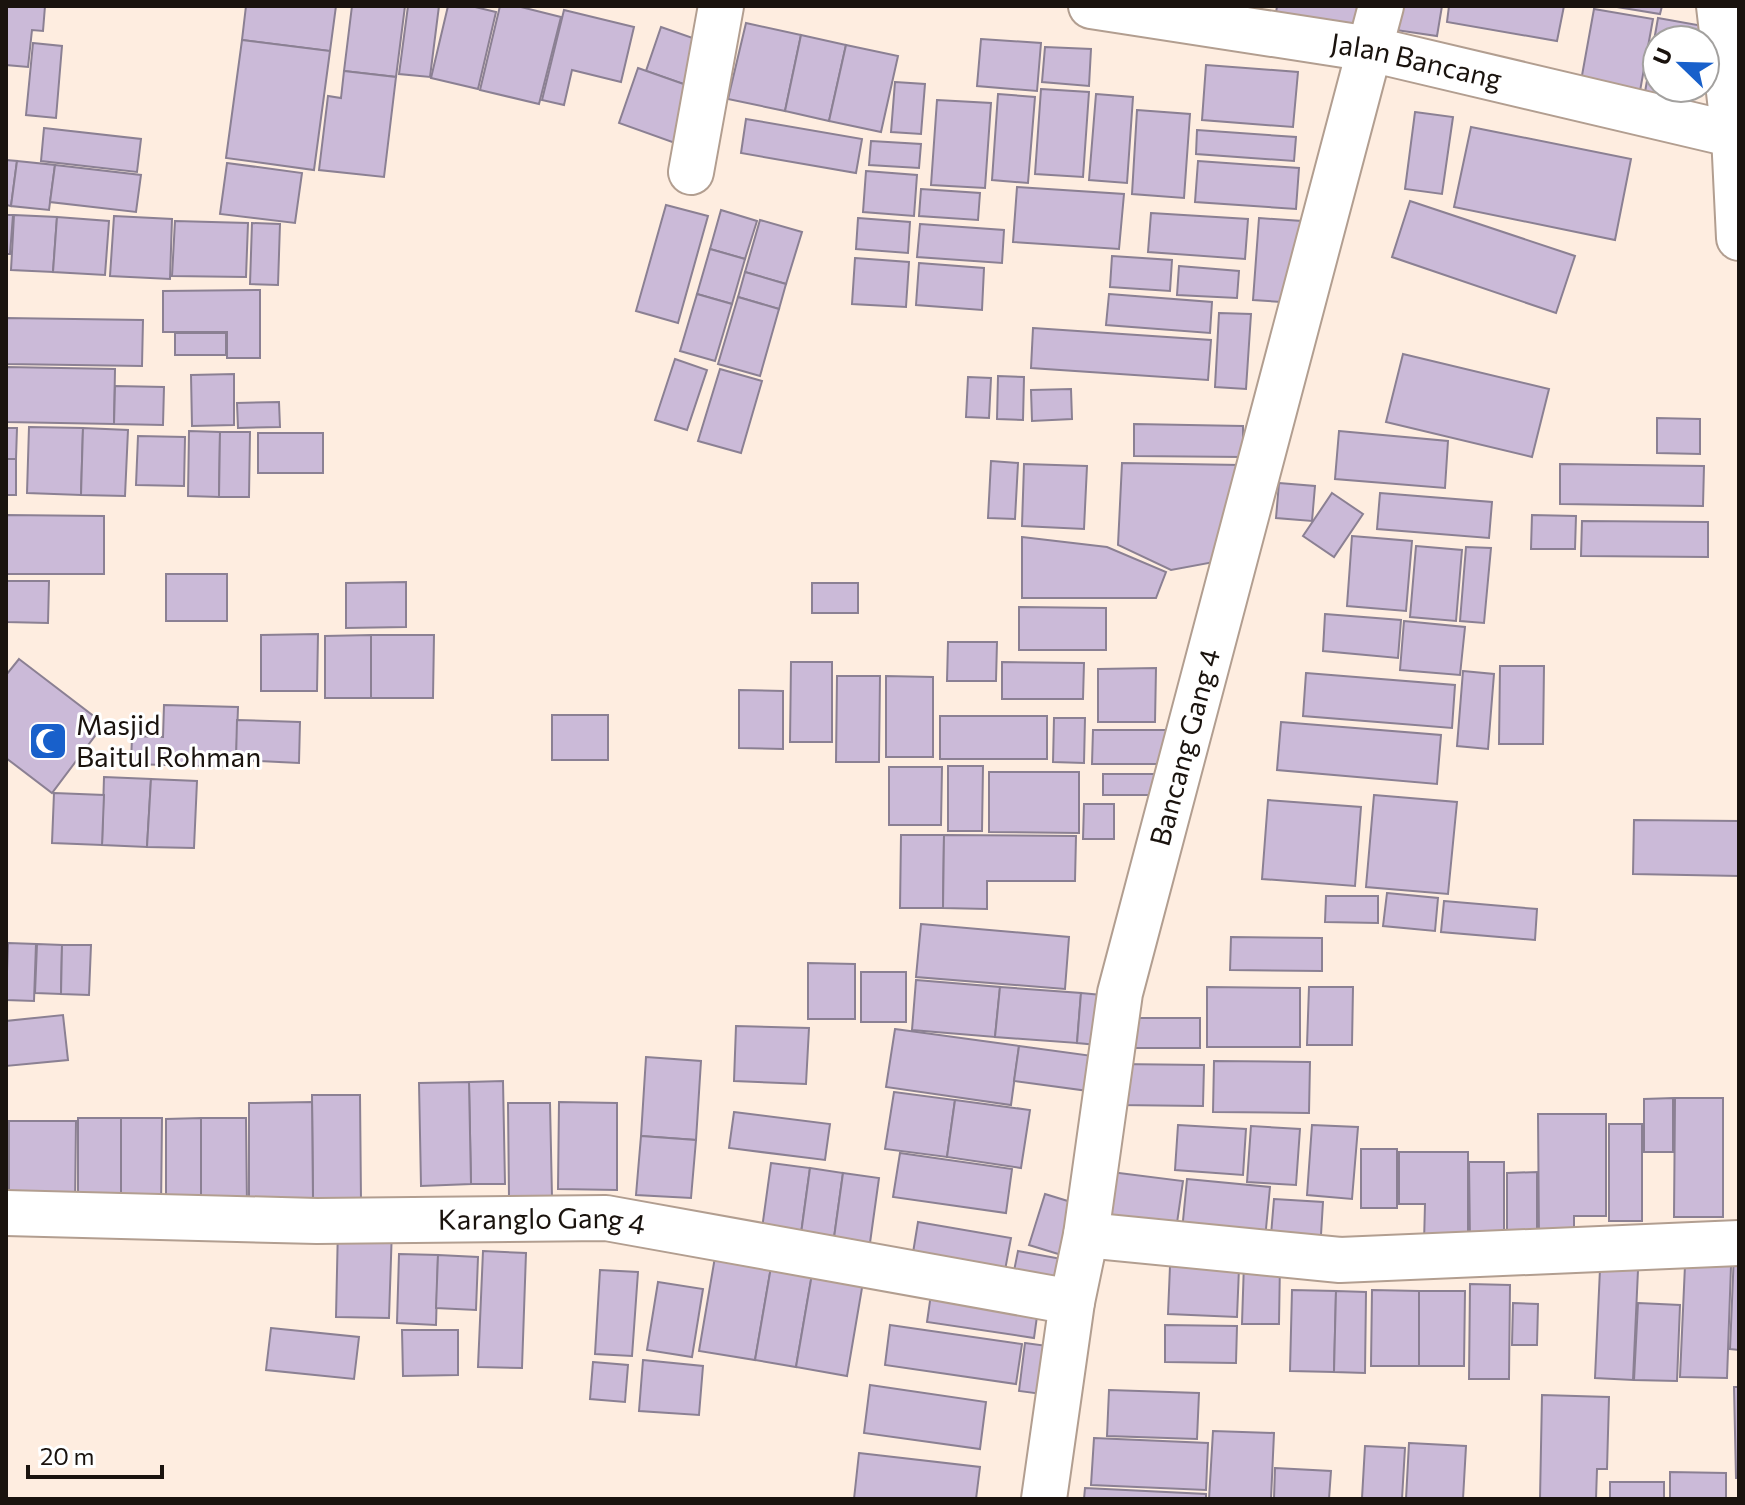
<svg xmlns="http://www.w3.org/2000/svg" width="1745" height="1505" font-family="Commissioner,sans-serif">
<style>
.building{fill:#cbbad8;stroke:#8b8093;stroke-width:2}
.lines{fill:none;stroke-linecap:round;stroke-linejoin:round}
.minor-casing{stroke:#b29e90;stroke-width:48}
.minor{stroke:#fff;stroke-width:44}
.labels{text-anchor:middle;stroke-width:6;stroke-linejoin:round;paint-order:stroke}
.street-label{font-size:28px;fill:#1a130e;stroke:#fff}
.poi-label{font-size:28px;fill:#1a130e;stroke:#fff;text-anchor:start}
</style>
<rect width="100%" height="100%" fill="#feede0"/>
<g class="building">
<path d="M 6,6 L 45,6 L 43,31 L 32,30 L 28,67 L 6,65 Z"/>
<path d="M 246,6 L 336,6 L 330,51 L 242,40 Z"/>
<path d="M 352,6 L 405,6 L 396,77 L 344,71 Z"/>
<path d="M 408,6 L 439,6 L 430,77 L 399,74 Z"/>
<path d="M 448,6 L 471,6 L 496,12 L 478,89 L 431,78 Z"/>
<path d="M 500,6 L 517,6 L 561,17 L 539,104 L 480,90 Z"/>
<path d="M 1277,6 L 1371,6 L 1366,34 L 1275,20 Z"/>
<path d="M 1393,6 L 1442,6 L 1437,36 L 1389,29 Z"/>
<path d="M 1449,6 L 1564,6 L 1557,41 L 1447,22 Z"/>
<path d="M 1611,6 L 1662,6 L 1660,14 Z"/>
<path d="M 1594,9 L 1653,19 L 1640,91 L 1581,81 Z"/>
<path d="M 564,10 L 634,27 L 621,82 L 572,70 L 564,105 L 542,100 Z"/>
<path d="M 1658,18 L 1703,26 L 1701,40 L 1657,40 L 1657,88 L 1692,88 L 1690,100 L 1645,92 Z"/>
<path d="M 746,23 L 801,35 L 785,111 L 728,99 Z"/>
<path d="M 661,27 L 710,44 L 695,88 L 646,71 Z"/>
<path d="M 801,35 L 846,45 L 829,121 L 785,111 Z"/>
<path d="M 981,39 L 1041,43 L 1037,91 L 977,86 Z"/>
<path d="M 242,40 L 330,51 L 314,170 L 226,158 Z"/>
<path d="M 33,43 L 62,46 L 56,118 L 26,115 Z"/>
<path d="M 846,45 L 898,56 L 881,132 L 829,121 Z"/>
<path d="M 1045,47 L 1091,49 L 1089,86 L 1042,82 Z"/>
<path d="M 1206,65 L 1298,72 L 1293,127 L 1202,120 Z"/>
<path d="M 638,68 L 695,88 L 675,143 L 619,123 Z"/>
<path d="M 344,71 L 396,77 L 384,177 L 319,170 L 328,96 L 341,98 Z"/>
<path d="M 895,82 L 925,84 L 921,134 L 891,132 Z"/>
<path d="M 1041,89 L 1089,92 L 1083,177 L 1035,174 Z"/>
<path d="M 998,94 L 1035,97 L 1028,183 L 992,180 Z"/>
<path d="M 1096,94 L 1133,97 L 1127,183 L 1089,180 Z"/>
<path d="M 937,100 L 991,103 L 985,188 L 931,185 Z"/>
<path d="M 1137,110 L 1190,114 L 1184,198 L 1132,194 Z"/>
<path d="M 1415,112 L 1453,117 L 1442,194 L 1405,189 Z"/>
<path d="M 746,119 L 862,139 L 856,173 L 741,153 Z"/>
<path d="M 1471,127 L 1631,159 L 1615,240 L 1454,207 Z"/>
<path d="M 44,128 L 141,139 L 137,172 L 41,161 Z"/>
<path d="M 1197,130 L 1296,137 L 1294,161 L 1196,154 Z"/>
<path d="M 871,141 L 921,144 L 919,168 L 869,165 Z"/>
<path d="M 6,160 L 17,161 L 11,206 L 6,205 Z"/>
<path d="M 17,161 L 55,165 L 49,210 L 11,206 Z"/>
<path d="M 1198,161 L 1299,168 L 1296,209 L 1195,202 Z"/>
<path d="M 227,163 L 302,173 L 295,223 L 220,214 Z"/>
<path d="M 55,165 L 141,175 L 136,212 L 50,202 Z"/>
<path d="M 866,171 L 917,175 L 914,216 L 863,212 Z"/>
<path d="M 1017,187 L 1124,194 L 1119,249 L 1013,242 Z"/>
<path d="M 921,189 L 980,193 L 978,220 L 919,216 Z"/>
<path d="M 1410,201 L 1575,256 L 1556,313 L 1392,257 Z"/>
<path d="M 666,205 L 708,216 L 678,323 L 636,311 Z"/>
<path d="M 721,210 L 757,221 L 745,259 L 710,249 Z"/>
<path d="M 1151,213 L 1248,219 L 1245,259 L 1148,252 Z"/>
<path d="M 6,215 L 13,215 L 10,254 L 6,254 Z"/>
<path d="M 14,215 L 57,217 L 53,272 L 11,270 Z"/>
<path d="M 114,216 L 172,219 L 170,279 L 110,276 Z"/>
<path d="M 57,217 L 109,221 L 105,275 L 53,272 Z"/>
<path d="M 858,218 L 910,222 L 908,253 L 856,249 Z"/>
<path d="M 1259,218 L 1302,221 L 1297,303 L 1253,300 Z"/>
<path d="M 760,220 L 802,232 L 786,284 L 745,272 Z"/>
<path d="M 175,221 L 248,223 L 246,277 L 172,276 Z"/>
<path d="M 252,223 L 280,224 L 278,285 L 250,284 Z"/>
<path d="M 920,224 L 1004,230 L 1002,263 L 917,257 Z"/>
<path d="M 710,249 L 745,259 L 732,304 L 697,294 Z"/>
<path d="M 1112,256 L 1172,260 L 1170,291 L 1110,287 Z"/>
<path d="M 855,258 L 909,262 L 906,307 L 852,304 Z"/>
<path d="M 919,263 L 984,268 L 982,310 L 916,305 Z"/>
<path d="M 1179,266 L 1239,271 L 1237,298 L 1177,295 Z"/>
<path d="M 745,272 L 786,284 L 779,309 L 738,297 Z"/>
<path d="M 260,290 L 260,358 L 227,358 L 227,332 L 163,332 L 163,291 Z"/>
<path d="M 697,294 L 732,304 L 715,361 L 680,351 Z"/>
<path d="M 1109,294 L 1212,302 L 1210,333 L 1106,325 Z"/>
<path d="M 738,297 L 779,309 L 760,376 L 718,364 Z"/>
<path d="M 1219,313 L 1251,314 L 1246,389 L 1215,387 Z"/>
<path d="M 6,318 L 143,320 L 142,366 L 6,364 Z"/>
<path d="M 1033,328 L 1211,340 L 1208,380 L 1031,368 Z"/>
<rect x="175" y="333" width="51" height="22"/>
<path d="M 1403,354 L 1549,389 L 1532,457 L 1386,422 Z"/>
<path d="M 675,359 L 707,370 L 687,430 L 655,420 Z"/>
<path d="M 6,367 L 115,369 L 114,424 L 6,422 Z"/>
<path d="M 720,369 L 762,381 L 741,453 L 698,441 Z"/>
<path d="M 234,374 L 234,425 L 192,426 L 191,375 Z"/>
<path d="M 998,376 L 1024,377 L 1023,420 L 997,419 Z"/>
<path d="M 968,377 L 991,378 L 989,418 L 966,417 Z"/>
<path d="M 115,386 L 164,387 L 163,425 L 114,424 Z"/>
<path d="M 1071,389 L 1072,419 L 1032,421 L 1031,390 Z"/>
<path d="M 279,402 L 280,427 L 238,428 L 237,403 Z"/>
<path d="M 1657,418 L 1700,419 L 1700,454 L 1657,453 Z"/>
<path d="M 1134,424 L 1243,426 L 1243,457 L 1134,456 Z"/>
<path d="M 29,427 L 83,428 L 81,495 L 27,493 Z"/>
<path d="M 6,428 L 17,428 L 16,459 L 6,459 Z"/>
<path d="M 83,428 L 128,430 L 125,496 L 81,495 Z"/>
<path d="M 189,431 L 220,432 L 219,497 L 188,496 Z"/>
<path d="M 1339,431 L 1448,441 L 1445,488 L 1335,479 Z"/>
<path d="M 220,432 L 250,432 L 249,497 L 219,497 Z"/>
<rect x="258" y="433" width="65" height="40"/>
<path d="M 138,436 L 185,437 L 184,486 L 136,485 Z"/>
<rect x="6" y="459" width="10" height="36"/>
<path d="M 991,461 L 1018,463 L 1015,519 L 988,518 Z"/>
<path d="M 1122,463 L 1240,465 L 1225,560 L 1171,570 L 1118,545 Z"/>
<path d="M 1024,464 L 1087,466 L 1084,529 L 1022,526 Z"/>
<path d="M 1560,464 L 1704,466 L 1703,506 L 1560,504 Z"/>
<path d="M 1279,483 L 1315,486 L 1312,521 L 1276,518 Z"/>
<path d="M 1332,493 L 1363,514 L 1334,557 L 1303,536 Z"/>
<path d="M 1380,493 L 1492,502 L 1489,538 L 1377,529 Z"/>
<path d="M 6,515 L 104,516 L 104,574 L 6,574 Z"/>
<path d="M 1532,515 L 1576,516 L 1575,549 L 1531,549 Z"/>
<path d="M 1582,521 L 1708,522 L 1708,557 L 1581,556 Z"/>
<path d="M 1352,536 L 1412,541 L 1406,611 L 1347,606 Z"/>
<path d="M 1022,537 L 1107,547 L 1166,572 L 1156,598 L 1022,598 Z"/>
<path d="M 1416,546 L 1462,550 L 1456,621 L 1410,617 Z"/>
<path d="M 1466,547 L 1491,548 L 1484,623 L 1460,621 Z"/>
<rect x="166" y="574" width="61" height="47"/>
<path d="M 6,581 L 49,581 L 48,623 L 6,622 Z"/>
<path d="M 406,582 L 406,627 L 346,628 L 346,583 Z"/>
<rect x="812" y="583" width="46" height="30"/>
<path d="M 1019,607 L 1106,608 L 1106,650 L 1019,650 Z"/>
<path d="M 1325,614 L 1401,620 L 1398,658 L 1323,651 Z"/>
<path d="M 1404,621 L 1465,627 L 1460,675 L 1400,670 Z"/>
<path d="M 318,634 L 317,691 L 261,691 L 261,635 Z"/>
<path d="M 371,635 L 434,635 L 433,698 L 371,698 Z"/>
<path d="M 371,635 L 371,698 L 325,698 L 325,636 Z"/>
<path d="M 948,642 L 997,642 L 996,681 L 947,681 Z"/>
<path d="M 19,659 L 104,724 L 52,793 L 6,758 L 6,675 Z"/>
<path d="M 791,662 L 832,662 L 832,742 L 790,742 Z"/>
<path d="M 1002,662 L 1084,663 L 1083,699 L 1002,699 Z"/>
<path d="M 1500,666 L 1544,666 L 1543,744 L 1499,744 Z"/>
<path d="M 1156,668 L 1155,722 L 1098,722 L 1098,669 Z"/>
<path d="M 1463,671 L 1494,674 L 1488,749 L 1457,746 Z"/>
<path d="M 1306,673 L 1455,685 L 1452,728 L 1303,716 Z"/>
<path d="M 837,676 L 880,676 L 879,762 L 836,762 Z"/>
<path d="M 886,676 L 933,677 L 933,757 L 886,757 Z"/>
<path d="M 739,690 L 783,691 L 783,749 L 739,748 Z"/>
<path d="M 164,705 L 238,707 L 236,767 L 131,764 L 132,736 L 163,737 Z"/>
<rect x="552" y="715" width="56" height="45"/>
<rect x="940" y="716" width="107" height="43"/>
<path d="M 1054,718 L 1085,718 L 1084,763 L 1053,762 Z"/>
<path d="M 237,720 L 300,722 L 299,763 L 236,760 Z"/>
<path d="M 1281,722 L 1441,735 L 1437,784 L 1277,770 Z"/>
<path d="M 1093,730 L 1177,730 L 1176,764 L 1092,764 Z"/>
<path d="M 948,766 L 983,766 L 982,831 L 948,831 Z"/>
<path d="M 889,767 L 942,767 L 941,825 L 889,825 Z"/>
<path d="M 989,772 L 1079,772 L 1079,833 L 989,832 Z"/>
<rect x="1103" y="774" width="56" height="21"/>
<path d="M 104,777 L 151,779 L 147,847 L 102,845 Z"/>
<path d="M 151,779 L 197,781 L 194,848 L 147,847 Z"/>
<path d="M 54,793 L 104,795 L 102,845 L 52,843 Z"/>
<path d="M 1374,795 L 1457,802 L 1448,894 L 1366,887 Z"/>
<path d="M 1268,800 L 1361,807 L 1355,886 L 1262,879 Z"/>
<path d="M 1084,804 L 1114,804 L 1114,839 L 1083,839 Z"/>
<path d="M 1634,820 L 1739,821 L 1739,876 L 1633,874 Z"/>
<path d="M 901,835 L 944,835 L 943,908 L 900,908 Z"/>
<path d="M 944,835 L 1076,836 L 1075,881 L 987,881 L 987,909 L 943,908 Z"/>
<path d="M 1387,893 L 1438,898 L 1435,931 L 1383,926 Z"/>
<path d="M 1326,896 L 1378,896 L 1378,923 L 1325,922 Z"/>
<path d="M 1444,901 L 1537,909 L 1535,940 L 1441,932 Z"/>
<path d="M 921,924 L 1069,937 L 1065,989 L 916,977 Z"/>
<path d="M 1231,937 L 1322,938 L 1322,971 L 1230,970 Z"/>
<path d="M 8,943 L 36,944 L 34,1001 L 6,1000 Z"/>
<path d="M 37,944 L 62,945 L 61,994 L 35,993 Z"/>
<path d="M 62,945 L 91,945 L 89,995 L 61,994 Z"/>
<path d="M 808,963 L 855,964 L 855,1019 L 808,1019 Z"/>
<rect x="861" y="972" width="45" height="50"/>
<path d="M 916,980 L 1000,987 L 995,1037 L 912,1030 Z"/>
<path d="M 1000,987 L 1081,993 L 1077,1043 L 995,1037 Z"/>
<path d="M 1207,987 L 1300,988 L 1300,1047 L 1207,1047 Z"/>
<path d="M 1309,987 L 1353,987 L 1352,1045 L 1307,1045 Z"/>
<path d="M 1081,993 L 1112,996 L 1108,1046 L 1077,1043 Z"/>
<path d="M 63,1015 L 68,1060 L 6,1066 L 6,1021 Z"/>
<path d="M 1128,1018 L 1200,1018 L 1200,1048 L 1127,1048 Z"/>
<path d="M 736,1026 L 809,1028 L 806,1084 L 734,1081 Z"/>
<path d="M 895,1029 L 1019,1046 L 1011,1105 L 886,1087 Z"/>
<path d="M 1019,1046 L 1100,1057 L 1096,1092 L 1014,1081 Z"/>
<path d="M 646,1057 L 701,1061 L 696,1140 L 641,1136 Z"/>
<path d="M 1214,1061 L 1310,1062 L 1309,1113 L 1213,1112 Z"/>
<path d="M 1117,1064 L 1204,1065 L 1203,1106 L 1117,1105 Z"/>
<path d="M 503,1081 L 505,1184 L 471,1184 L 469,1082 Z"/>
<path d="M 469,1082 L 471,1184 L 421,1186 L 419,1083 Z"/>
<path d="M 894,1092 L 955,1100 L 947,1157 L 885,1149 Z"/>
<path d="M 312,1095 L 360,1095 L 361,1202 L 313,1202 Z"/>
<path d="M 1673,1098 L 1673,1152 L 1644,1152 L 1644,1099 Z"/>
<path d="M 1675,1098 L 1723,1098 L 1723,1217 L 1674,1217 Z"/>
<path d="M 955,1100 L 1030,1110 L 1021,1168 L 947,1157 Z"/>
<path d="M 312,1102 L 313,1202 L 249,1203 L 249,1103 Z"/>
<path d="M 559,1102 L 617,1103 L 617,1190 L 558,1189 Z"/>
<path d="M 508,1103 L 550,1103 L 552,1197 L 509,1198 Z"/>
<path d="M 734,1112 L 830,1124 L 825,1160 L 729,1148 Z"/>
<path d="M 1538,1114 L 1606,1114 L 1606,1216 L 1574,1216 L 1574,1241 L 1539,1242 Z"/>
<rect x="78" y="1118" width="43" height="92"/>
<path d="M 121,1118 L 162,1118 L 161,1210 L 121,1210 Z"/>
<path d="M 201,1118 L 246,1118 L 247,1206 L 201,1207 Z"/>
<path d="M 201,1118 L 201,1207 L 166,1206 L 166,1119 Z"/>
<rect x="6" y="1121" width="3" height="84"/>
<path d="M 9,1121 L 76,1121 L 75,1205 L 9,1205 Z"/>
<rect x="1609" y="1124" width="33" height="97"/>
<path d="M 1178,1125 L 1246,1129 L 1243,1175 L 1175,1170 Z"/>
<path d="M 1312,1125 L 1358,1127 L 1352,1199 L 1307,1195 Z"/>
<path d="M 1251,1126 L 1300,1129 L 1296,1185 L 1247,1182 Z"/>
<path d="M 641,1136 L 696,1140 L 691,1198 L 636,1195 Z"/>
<rect x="1361" y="1149" width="36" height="59"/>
<path d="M 1399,1152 L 1468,1152 L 1468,1244 L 1424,1243 L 1425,1204 L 1399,1204 Z"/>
<path d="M 900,1153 L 1012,1169 L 1006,1213 L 893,1197 Z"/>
<path d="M 1469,1162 L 1504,1162 L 1504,1241 L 1470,1242 Z"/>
<path d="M 771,1163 L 810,1168 L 800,1241 L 761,1236 Z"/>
<path d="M 810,1168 L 843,1173 L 833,1245 L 800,1241 Z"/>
<path d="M 1111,1172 L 1183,1181 L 1175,1237 L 1103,1228 Z"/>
<path d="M 1537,1172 L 1537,1241 L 1507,1241 L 1507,1173 Z"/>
<path d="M 843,1173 L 879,1178 L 869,1250 L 833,1245 Z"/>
<path d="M 1187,1179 L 1270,1187 L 1265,1239 L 1182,1231 Z"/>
<path d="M 1045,1194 L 1084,1206 L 1068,1257 L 1029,1245 Z"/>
<path d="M 1274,1199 L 1323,1202 L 1320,1251 L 1270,1247 Z"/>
<path d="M 918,1222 L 1011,1238 L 1003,1281 L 911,1265 Z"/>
<path d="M 338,1226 L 392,1228 L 389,1318 L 336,1317 Z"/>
<path d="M 483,1251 L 526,1253 L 522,1368 L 478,1367 Z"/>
<path d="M 1018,1251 L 1067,1260 L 1060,1295 L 1011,1286 Z"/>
<path d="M 1734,1253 L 1739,1253 L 1739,1350 L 1730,1349 Z"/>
<path d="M 399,1254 L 438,1255 L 436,1325 L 397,1323 Z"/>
<path d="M 438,1255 L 478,1257 L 476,1310 L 436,1308 Z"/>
<path d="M 715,1257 L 771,1267 L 755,1360 L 699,1351 Z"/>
<path d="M 1244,1262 L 1280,1263 L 1279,1324 L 1242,1324 Z"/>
<path d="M 1685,1265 L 1731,1266 L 1727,1378 L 1680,1377 Z"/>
<path d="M 1170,1266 L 1239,1268 L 1237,1317 L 1168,1314 Z"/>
<path d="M 771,1267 L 812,1274 L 796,1367 L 755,1360 Z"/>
<path d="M 1600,1269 L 1638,1270 L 1633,1380 L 1595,1378 Z"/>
<path d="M 600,1270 L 638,1272 L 632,1356 L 595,1354 Z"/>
<path d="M 812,1274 L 863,1282 L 847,1376 L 796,1367 Z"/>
<path d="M 658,1282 L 703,1289 L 692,1357 L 647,1350 Z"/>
<path d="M 1470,1284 L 1510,1285 L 1509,1379 L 1469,1379 Z"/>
<path d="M 932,1287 L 1039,1302 L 1034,1338 L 927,1322 Z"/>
<path d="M 1292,1290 L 1336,1291 L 1334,1372 L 1290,1371 Z"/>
<path d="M 1372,1290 L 1419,1291 L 1419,1366 L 1371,1366 Z"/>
<path d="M 1336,1291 L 1366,1292 L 1365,1373 L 1334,1372 Z"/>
<path d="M 1419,1291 L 1465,1291 L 1464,1366 L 1419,1366 Z"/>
<path d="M 1513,1303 L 1538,1304 L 1537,1345 L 1512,1345 Z"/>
<path d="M 1638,1303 L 1680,1305 L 1677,1381 L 1634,1380 Z"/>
<path d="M 890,1325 L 1022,1344 L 1016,1384 L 885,1365 Z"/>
<path d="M 1165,1325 L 1237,1326 L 1236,1363 L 1165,1362 Z"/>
<path d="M 271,1328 L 359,1337 L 354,1379 L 266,1370 Z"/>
<path d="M 402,1330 L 458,1330 L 458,1375 L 403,1376 Z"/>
<path d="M 1025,1343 L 1055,1347 L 1049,1395 L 1019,1391 Z"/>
<path d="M 643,1360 L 703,1366 L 699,1415 L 639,1411 Z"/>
<path d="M 593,1362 L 628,1365 L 625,1402 L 590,1399 Z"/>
<path d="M 870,1385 L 986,1402 L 980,1449 L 864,1433 Z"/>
<path d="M 1734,1387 L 1739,1387 L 1739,1478 L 1736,1478 Z"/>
<path d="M 1109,1390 L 1199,1393 L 1197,1439 L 1107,1436 Z"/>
<path d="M 1542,1395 L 1609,1397 L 1607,1469 L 1597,1469 L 1596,1499 L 1540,1499 Z"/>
<path d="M 1213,1431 L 1274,1433 L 1271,1499 L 1209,1499 Z"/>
<path d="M 1094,1438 L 1208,1443 L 1206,1490 L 1091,1485 Z"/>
<path d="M 1409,1443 L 1466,1446 L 1463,1499 L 1406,1499 Z"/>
<path d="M 1365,1446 L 1405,1448 L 1402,1499 L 1362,1498 Z"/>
<path d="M 859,1453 L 980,1467 L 976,1499 L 854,1499 Z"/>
<path d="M 1275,1468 L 1331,1471 L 1329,1499 L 1274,1499 Z"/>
<path d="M 1670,1472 L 1726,1473 L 1726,1499 L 1670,1499 Z"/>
<rect x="1610" y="1482" width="54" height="17"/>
<path d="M 1085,1488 L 1206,1494 L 1206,1499 L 1084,1499 Z"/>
</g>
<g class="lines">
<g class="minor-casing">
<g id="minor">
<path id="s1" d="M 1091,6 L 1370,49 L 1739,136"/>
<path d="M 1719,6 L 1734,135 L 1739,238"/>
<path d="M 691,172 L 721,6"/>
<path id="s2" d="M 6,1213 L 317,1221 L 606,1218 L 1072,1302"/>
<path d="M 1086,1235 L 1340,1260 L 1739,1243"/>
<path id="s3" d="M 1044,1499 L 1072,1302 L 1086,1235 L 1120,993 L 1381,6"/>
</g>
</g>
<use href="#minor" class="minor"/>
</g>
<defs>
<g id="mosque-square" transform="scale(2)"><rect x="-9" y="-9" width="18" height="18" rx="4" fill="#1860cb" stroke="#fff"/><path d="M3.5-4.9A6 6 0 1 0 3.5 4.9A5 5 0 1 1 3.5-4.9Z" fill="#fff"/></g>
</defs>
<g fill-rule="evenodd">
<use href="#mosque-square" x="48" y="741"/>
</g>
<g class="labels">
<g class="street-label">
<text dy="10" stroke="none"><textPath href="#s1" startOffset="330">Jalan Bancang</textPath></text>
<text dy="10" stroke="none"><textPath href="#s3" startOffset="766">Bancang Gang 4</textPath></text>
<text dy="10" stroke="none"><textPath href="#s2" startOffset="536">Karanglo Gang 4</textPath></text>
</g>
<g class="poi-label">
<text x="76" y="735">Masjid<tspan x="76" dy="32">Baitul Rohman</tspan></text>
</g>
</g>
<rect width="1745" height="1505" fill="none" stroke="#1a130e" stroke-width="16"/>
<g transform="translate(1681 64) rotate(293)"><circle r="38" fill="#ffffff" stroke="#a3a19f" stroke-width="2"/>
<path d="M0-6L14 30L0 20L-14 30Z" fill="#1860cb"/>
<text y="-12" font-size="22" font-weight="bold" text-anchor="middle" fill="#1a130e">U</text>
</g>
<path d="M28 1465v12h134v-12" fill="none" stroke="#1a130e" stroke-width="4"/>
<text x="40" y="1465" font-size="24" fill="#1a130e" stroke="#ffffff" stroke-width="6" paint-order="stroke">20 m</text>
</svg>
